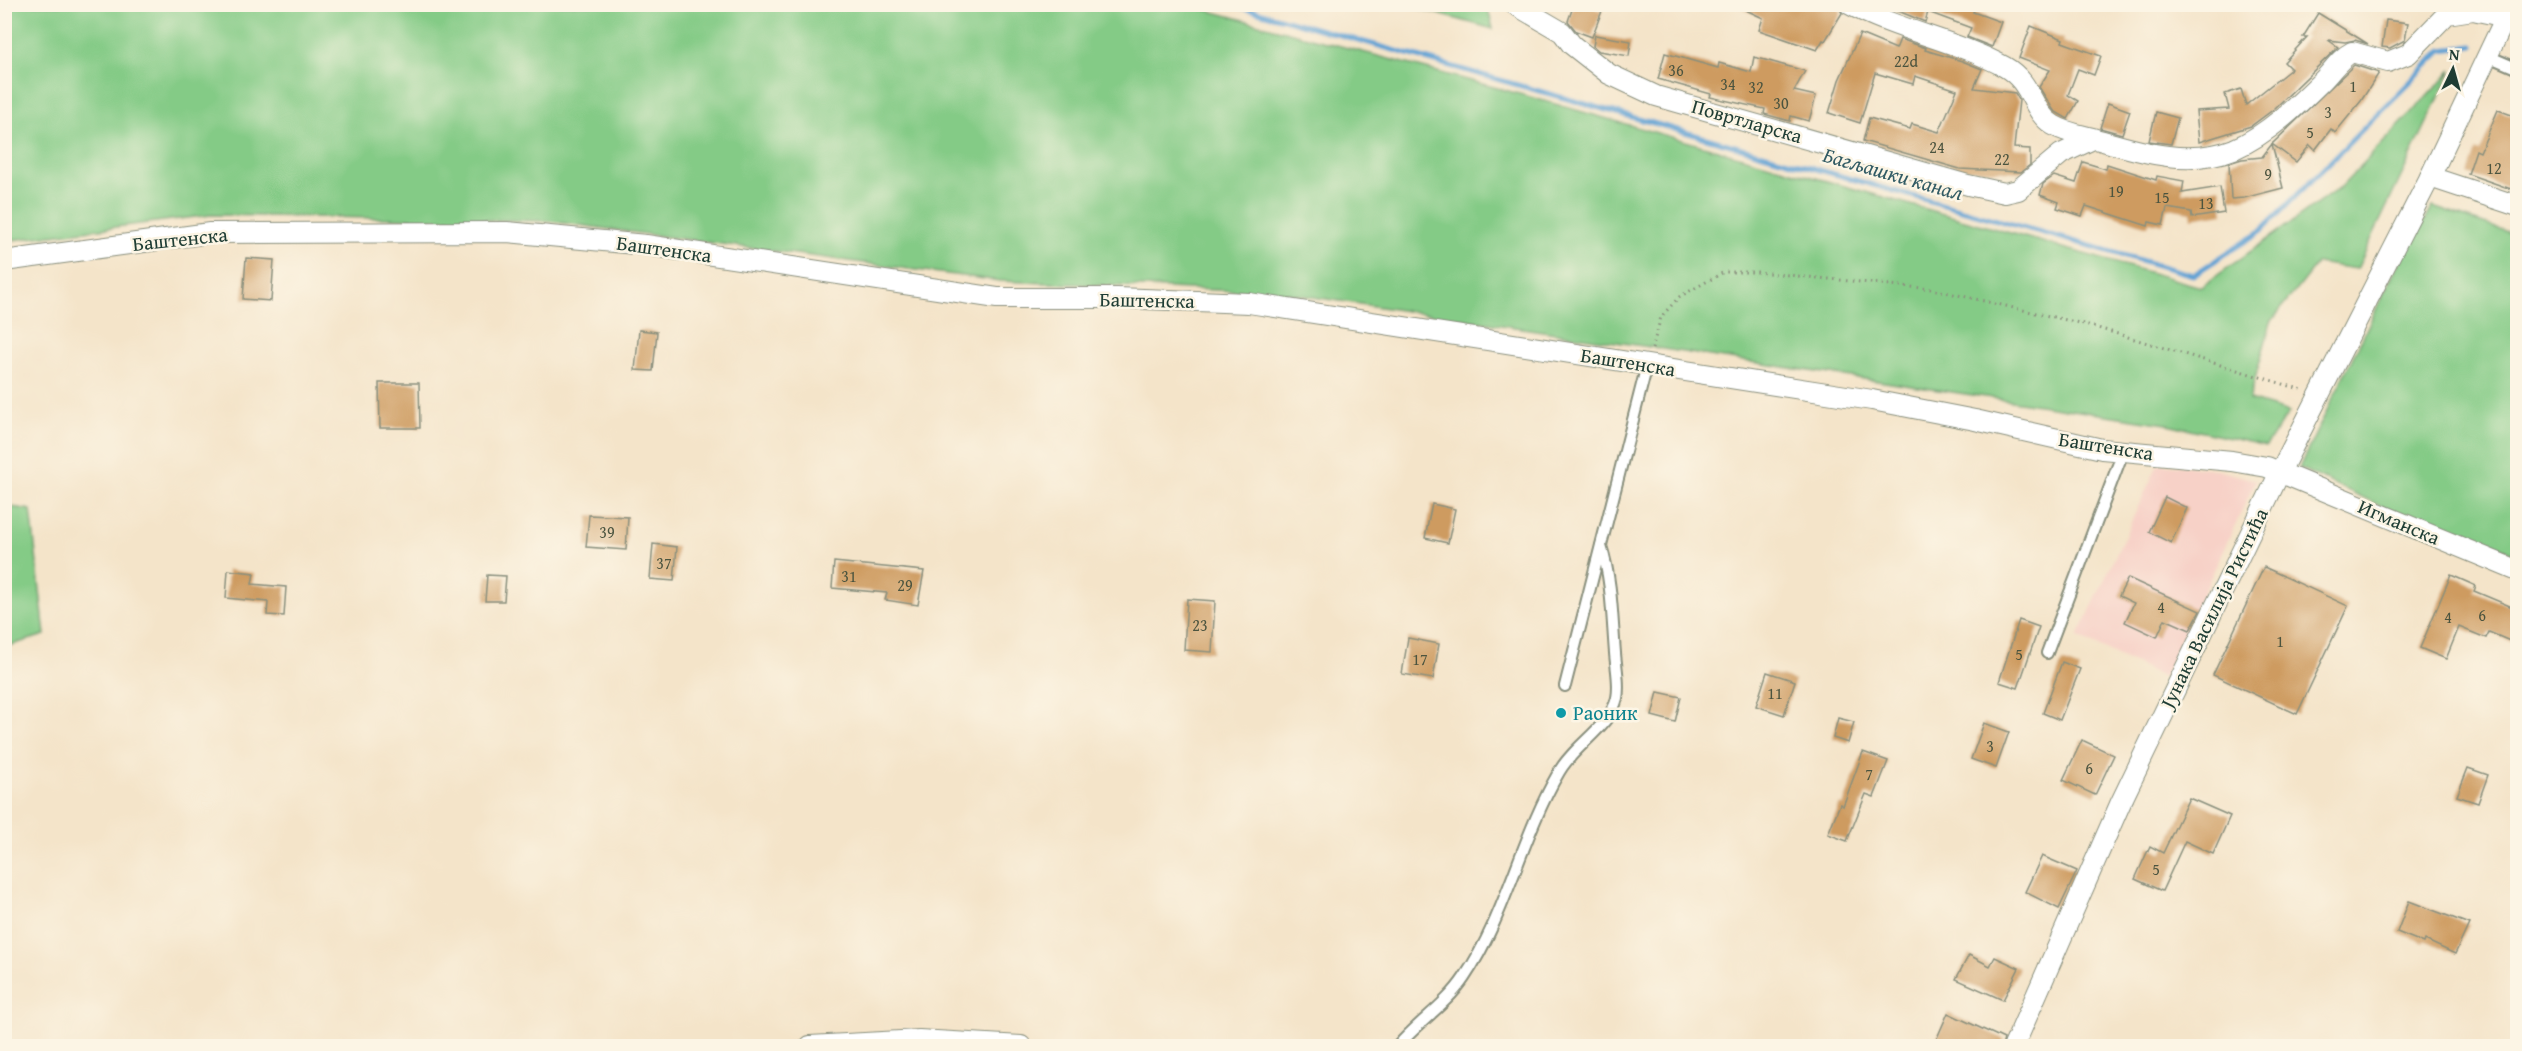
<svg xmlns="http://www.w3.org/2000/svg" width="2522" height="1051" font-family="'Gentium Book Plus',serif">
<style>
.built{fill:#f7d1c7}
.grass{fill:#84cb86;stroke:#52845d;stroke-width:1.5}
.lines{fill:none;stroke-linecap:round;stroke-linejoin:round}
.stream{stroke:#60a2d4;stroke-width:5}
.building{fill:#ce9b61}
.lane-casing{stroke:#8a907e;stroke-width:14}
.street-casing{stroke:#8a907e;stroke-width:22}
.path{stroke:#8a907e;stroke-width:3;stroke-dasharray:1.5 4.5;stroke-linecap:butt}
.lane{stroke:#fff;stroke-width:10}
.street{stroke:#fff;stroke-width:20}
.culture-dot{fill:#0f9aa8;stroke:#fcf5e5;stroke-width:2}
.labels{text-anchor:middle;stroke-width:5;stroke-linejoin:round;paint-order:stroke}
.number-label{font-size:16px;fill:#4b543f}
.street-label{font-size:20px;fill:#1f3d34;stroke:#fcf5e5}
.culture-label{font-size:20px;fill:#0d838f;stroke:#fcf5e5;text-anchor:start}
.water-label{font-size:21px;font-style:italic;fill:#325b64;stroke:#fcf5e5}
</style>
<rect width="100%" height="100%" fill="#fcf5e5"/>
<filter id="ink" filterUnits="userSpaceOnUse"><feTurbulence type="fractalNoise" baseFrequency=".0167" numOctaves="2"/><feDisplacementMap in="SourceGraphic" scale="12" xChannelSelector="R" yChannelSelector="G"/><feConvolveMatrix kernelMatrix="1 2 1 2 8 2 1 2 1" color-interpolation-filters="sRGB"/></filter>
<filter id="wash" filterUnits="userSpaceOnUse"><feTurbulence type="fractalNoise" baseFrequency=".008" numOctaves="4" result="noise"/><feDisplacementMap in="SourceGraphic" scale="24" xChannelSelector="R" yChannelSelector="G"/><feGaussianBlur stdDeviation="1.35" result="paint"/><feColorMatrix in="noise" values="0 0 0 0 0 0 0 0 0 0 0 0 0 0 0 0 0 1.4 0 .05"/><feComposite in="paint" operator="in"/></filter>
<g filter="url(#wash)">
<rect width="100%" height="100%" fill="#f4e4c9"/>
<path class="built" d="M 2158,464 L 2209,468 L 2256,480 L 2164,677 L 2078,637 Z"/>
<g class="grass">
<path d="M 4,5 L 1188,5 L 1516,93 L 2201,287 L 2342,186 L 2452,70 L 2357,269 L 2317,263 L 2271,322 L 2249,400 L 2289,412 L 2266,446 L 2167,424 L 1286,293 L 1000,281 L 548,221 L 211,215 L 5,241 Z"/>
<path d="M 1405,5 L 1487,5 L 1493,29 Z"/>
<path d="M 2433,207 L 2517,235 L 2517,555 L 2462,530 L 2457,541 L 2299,468 L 2398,264 Z"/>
<path d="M 5,506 L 31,510 L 45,635 L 5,647 Z"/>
</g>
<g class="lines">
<g class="stream">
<path d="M 1230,4 L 2193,275 L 2261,231 L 2442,50 L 2473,46"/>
<path d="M 2506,55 L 2518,58"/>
</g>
</g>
<g id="blocks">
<g class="building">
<path d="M 1574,4 L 1584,4 L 1602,11 L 1592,37 L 1576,31 L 1568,21 Z"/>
<path d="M 1733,4 L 1837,4 L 1842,13 L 1825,41 L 1823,40 L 1817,50 L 1759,30 L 1763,18 Z"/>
<path d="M 1881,4 L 1976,4 L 1973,12 L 2001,22 L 1992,47 L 1967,37 L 1971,28 L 1928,12 L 1925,22 Z"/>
<path d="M 2318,13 L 2368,44 L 2355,40 L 2345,42 L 2328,40 L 2338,47 L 2274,109 L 2251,126 L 2199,142 L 2196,111 L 2229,109 L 2225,94 L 2241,89 L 2246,105 L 2291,69 L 2284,62 L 2307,37 L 2303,37 Z"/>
<path d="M 2386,20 L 2408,23 L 2405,40 L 2390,48 L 2382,47 Z"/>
<path d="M 2031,26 L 2063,39 L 2062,42 L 2101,56 L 2094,75 L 2078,69 L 2068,95 L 2078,101 L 2068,119 L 2054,111 L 2039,87 L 2050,70 L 2019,58 Z"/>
<path d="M 1860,34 L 1896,49 L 1900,39 L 1926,48 L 1925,50 L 1962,61 L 1982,69 L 1974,88 L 2015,93 L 2019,100 L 2014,148 L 2030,149 L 2030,165 L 2021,172 L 1960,169 L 1863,141 L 1869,118 L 1910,129 L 1912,124 L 1939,132 L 1957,90 L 1915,76 L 1913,84 L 1875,73 L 1860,123 L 1829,113 L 1839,80 Z"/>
<path d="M 1595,35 L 1631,41 L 1629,56 L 1599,51 L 1593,46 Z"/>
<path d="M 1665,53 L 1718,68 L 1719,63 L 1751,72 L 1754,57 L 1805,71 L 1794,91 L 1816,96 L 1809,121 L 1791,116 L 1790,121 L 1764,114 L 1765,109 L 1710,97 L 1711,94 L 1658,79 Z"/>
<path d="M 2354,65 L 2379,73 L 2361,101 L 2335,133 L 2331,129 L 2315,150 L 2310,145 L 2296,162 L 2272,144 Z"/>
<path d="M 2108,103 L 2130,111 L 2122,134 L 2100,128 Z"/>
<path d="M 2498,110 L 2517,117 L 2517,172 L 2511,189 L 2468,174 L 2476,150 L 2480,152 Z"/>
<path d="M 2156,112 L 2178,118 L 2171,144 L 2149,141 Z"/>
<path d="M 2272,144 L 2283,188 L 2244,198 L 2231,199 L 2229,163 L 2242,159 L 2262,157 Z"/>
<path d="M 2083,162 L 2106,169 L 2107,164 L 2156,180 L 2157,176 L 2184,181 L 2182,193 L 2220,187 L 2224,213 L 2192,218 L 2191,212 L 2167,208 L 2163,225 L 2149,222 L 2148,226 L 2086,206 L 2082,216 L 2057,208 L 2059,202 L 2040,195 L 2043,184 L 2054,176 L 2076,183 Z"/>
<path d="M 246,258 L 274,260 L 271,301 L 243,299 Z"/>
<path d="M 639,330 L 657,332 L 653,371 L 635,370 Z"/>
<path d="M 379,383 L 419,383 L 420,428 L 380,428 Z"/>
<path d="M 2165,497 L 2187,508 L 2171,543 L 2149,532 Z"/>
<path d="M 1432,504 L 1455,509 L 1448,543 L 1425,538 Z"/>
<path d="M 589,515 L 628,517 L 626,550 L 586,547 Z"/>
<path d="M 653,544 L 677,547 L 674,581 L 650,579 Z"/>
<path d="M 834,562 L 924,571 L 918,605 L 885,600 L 887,593 L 832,588 Z"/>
<path d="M 2264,567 L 2348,606 L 2297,714 L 2213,675 Z"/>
<path d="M 228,570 L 254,573 L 252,584 L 286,587 L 284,616 L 267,615 L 268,602 L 226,598 Z"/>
<path d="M 487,575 L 506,576 L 504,601 L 485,601 Z"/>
<path d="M 2451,575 L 2476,586 L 2474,591 L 2517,609 L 2517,644 L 2489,632 L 2486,638 L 2459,627 L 2446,659 L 2420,648 Z"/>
<path d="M 2128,578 L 2200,611 L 2190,630 L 2165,619 L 2157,637 L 2125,622 L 2134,603 L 2119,596 Z"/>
<path d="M 1187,599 L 1215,601 L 1212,652 L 1184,650 Z"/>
<path d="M 2019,620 L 2039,627 L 2018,688 L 1999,682 Z"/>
<path d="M 1408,638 L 1439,644 L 1433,679 L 1402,674 Z"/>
<path d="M 2062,662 L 2080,669 L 2060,720 L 2043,713 Z"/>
<path d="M 1767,672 L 1795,681 L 1784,715 L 1756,706 Z"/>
<path d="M 1658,692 L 1681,697 L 1675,722 L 1652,716 Z"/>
<path d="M 1838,718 L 1854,722 L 1848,743 L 1833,738 Z"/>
<path d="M 1984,723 L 2009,732 L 1996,768 L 1971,759 Z"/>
<path d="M 2082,740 L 2114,755 L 2095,795 L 2063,780 Z"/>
<path d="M 1863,752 L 1888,761 L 1874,797 L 1866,794 L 1847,841 L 1828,834 L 1840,804 L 1843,806 Z"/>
<path d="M 2468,768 L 2488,775 L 2478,803 L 2457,796 Z"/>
<path d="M 2189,798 L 2230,816 L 2213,854 L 2185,841 L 2162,891 L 2135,879 L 2150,846 L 2163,853 Z"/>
<path d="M 2042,856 L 2077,871 L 2059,909 L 2025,892 Z"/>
<path d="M 2409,901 L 2469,924 L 2455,954 L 2425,940 L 2424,943 L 2397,932 Z"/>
<path d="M 1969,955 L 1990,966 L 1995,957 L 2019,968 L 2003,1000 L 1956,979 Z"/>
<path d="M 1948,1013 L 2004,1039 L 2002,1047 L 1933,1047 Z"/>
</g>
</g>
</g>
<g filter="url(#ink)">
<use href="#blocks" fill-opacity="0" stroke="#8a907e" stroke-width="1.5"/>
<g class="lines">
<g class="lane-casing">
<g id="lane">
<path d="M 2488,56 L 2518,69"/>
<path d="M 2047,653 L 2123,452"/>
<path d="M 1565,686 L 1647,365"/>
<path d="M 1398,1046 C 1418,1022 1446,1005 1464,978 C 1506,916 1521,837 1559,772 C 1574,745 1610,727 1617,698 C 1620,684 1616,668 1615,653 C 1612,617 1612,580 1601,546"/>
</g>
</g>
<g class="street-casing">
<g id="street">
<path d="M 1514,4 L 1562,32 L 1572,45 L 1609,74 L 1656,96 L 1968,185 L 2005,193 L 2018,190 L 2061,154 L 2093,139"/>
<path d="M 1849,4 C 1898,31 1956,40 2005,67 C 2033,83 2031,111 2053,125 C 2066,133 2082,135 2096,139 C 2141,152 2188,167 2234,149 C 2267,135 2298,105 2323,80 C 2333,70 2340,58 2352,52 L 2388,62 L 2408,54 L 2447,14 L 2473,10 L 2506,17"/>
<path d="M 2512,4 L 2430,177 L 2518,206"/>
<path d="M 4,261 L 210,233 L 507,232 L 646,245 L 997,298 L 1117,298 L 1249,303 L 1872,400 L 1975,420 L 2102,449 L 2232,461 L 2267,467 L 2518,571"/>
<path d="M 810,1046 L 919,1040 L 1021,1046"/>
<path d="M 2014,1046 L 2121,802 L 2280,472 L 2430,177"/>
</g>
</g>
<path class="path" d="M 1652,349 L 1661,317 L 1679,297 L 1724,272 L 1757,272 L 1932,289 L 2088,325 L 2303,390"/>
<use href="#lane" class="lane"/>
<use href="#street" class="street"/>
</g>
</g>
<circle class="culture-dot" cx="1561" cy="713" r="6"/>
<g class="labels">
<g class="number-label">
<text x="1906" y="67">22d</text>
<text x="1676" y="76">36</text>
<text x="1728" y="90">34</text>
<text x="2353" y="92">1</text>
<text x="1756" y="93">32</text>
<text x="1781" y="109">30</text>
<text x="2328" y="118">3</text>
<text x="2310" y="138">5</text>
<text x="1937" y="153">24</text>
<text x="2002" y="165">22</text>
<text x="2494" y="174">12</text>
<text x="2268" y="180">9</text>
<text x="2116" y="197">19</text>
<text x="2162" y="203">15</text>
<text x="2206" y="209">13</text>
<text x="607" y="538">39</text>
<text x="664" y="569">37</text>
<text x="849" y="582">31</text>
<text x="905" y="591">29</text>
<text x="2161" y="613">4</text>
<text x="2482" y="621">6</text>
<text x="2448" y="623">4</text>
<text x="1200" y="631">23</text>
<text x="2280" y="647">1</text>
<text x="2019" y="660">5</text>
<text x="1420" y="665">17</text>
<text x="1775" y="699">11</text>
<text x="1990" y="752">3</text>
<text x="2089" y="774">6</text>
<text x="1869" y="780">7</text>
<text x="2156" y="875">5</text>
</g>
<g class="street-label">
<text transform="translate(1747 121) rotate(16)" y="7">Повртларска</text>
<text transform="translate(180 239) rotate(-6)" y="7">Баштенска</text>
<text transform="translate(664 249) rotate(8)" y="7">Баштенска</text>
<text transform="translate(1147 300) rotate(1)" y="7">Баштенска</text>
<text transform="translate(1628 362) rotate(9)" y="7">Баштенска</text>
<text transform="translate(2106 446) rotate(9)" y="7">Баштенска</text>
<text transform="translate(2399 522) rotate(23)" y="7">Игманска</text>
<text transform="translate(2214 608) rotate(-64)" y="7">Јунака Василија Ристића</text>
</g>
<g class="culture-label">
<text x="1573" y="720">Раоник</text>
</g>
<g class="water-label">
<text transform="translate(1893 174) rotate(16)" y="7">Багљашки канал</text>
</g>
</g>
<rect width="2522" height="1051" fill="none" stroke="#fcf5e5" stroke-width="24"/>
<g transform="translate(2453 69) rotate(5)" stroke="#fcf5e5" stroke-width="4.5" paint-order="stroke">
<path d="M0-4.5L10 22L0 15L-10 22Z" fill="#1f3d34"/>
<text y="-9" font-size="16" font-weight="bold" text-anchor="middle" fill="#1f3d34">N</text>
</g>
</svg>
